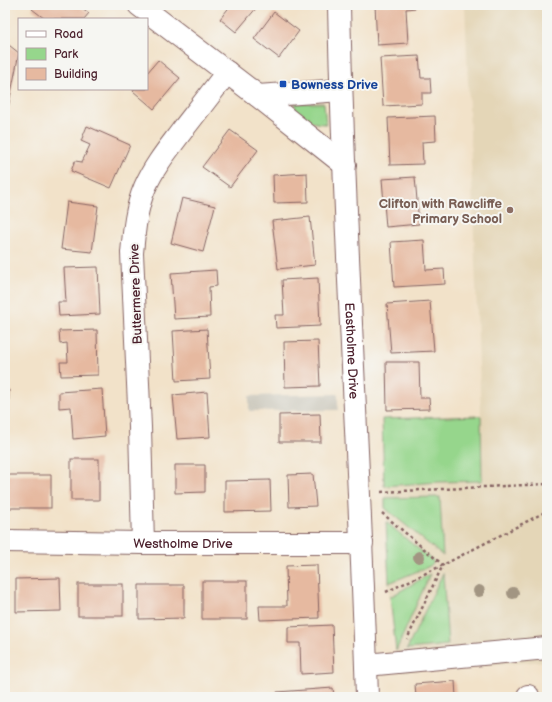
<svg xmlns="http://www.w3.org/2000/svg" width="552" height="702" font-family="'Balsamiq Sans',sans-serif">
<style>
.built{fill:#e4d6b7}
.industrial{fill:#c8c4b8}
.green{fill:#96d68c;stroke:#707a5c}
.building{fill:#e6b9a0}
.lines{fill:none;stroke-linecap:round;stroke-linejoin:round}
.minor-casing{stroke:#856362;stroke-width:24}
.path{stroke:#856362;stroke-width:2.5;stroke-dasharray:3 3;stroke-linecap:butt}
.minor{stroke:#fff;stroke-width:22}
.tree{fill:#a29582}
.transit-dot{fill:#1a4fb4;stroke:#f6f6f2;stroke-width:1.5}
.education-dot{fill:#8d6e63;stroke:#f6f6f2;stroke-width:1.5}
.labels{text-anchor:middle;stroke-width:4;stroke-linejoin:round;paint-order:stroke}
.transit-label{font-size:13px;font-weight:bold;fill:#164399;stroke:#f6f6f2;text-anchor:start}
.education-label{font-size:13px;font-weight:bold;fill:#785e54;stroke:#f6f6f2;text-anchor:end}
.street-label{font-size:13px;fill:#4a1f2b;stroke:#f6f6f2}
</style>
<rect width="100%" height="100%" fill="#f6f6f2"/>
<filter id="ink" filterUnits="userSpaceOnUse"><feTurbulence type="fractalNoise" baseFrequency=".025" numOctaves="2"/><feDisplacementMap in="SourceGraphic" scale="8" xChannelSelector="R" yChannelSelector="G"/><feConvolveMatrix kernelMatrix="1 2 1 2 8 2 1 2 1" color-interpolation-filters="sRGB"/></filter>
<filter id="wash" filterUnits="userSpaceOnUse"><feTurbulence type="fractalNoise" baseFrequency=".012" numOctaves="4" result="noise"/><feDisplacementMap in="SourceGraphic" scale="16" xChannelSelector="R" yChannelSelector="G"/><feGaussianBlur stdDeviation="0.9" result="paint"/><feColorMatrix in="noise" values="0 0 0 0 0 0 0 0 0 0 0 0 0 0 0 0 0 1.4 0 .05"/><feComposite in="paint" operator="in"/></filter>
<g filter="url(#wash)">
<rect width="100%" height="100%" fill="#f2e2c9"/>
<path class="built" d="M 465,5 L 547,5 L 547,661 L 398,672 L 389,590 L 382,419 L 481,415 Z"/>
<path class="industrial" d="M 338,394 L 338,410 L 249,411 L 249,396 Z"/>
<g class="green">
<path d="M 295,103 L 324,103 L 326,124 C 310,124 306,119 295,109 Z"/>
<path d="M 481,416 L 482,481 L 439,482 L 384,486 L 382,419 Z"/>
<path d="M 440,497 L 443,556 L 385,508 L 385,498 Z"/>
<path d="M 386,522 L 434,562 L 430,566 L 389,583 Z"/>
<path d="M 443,573 L 448,645 L 407,649 Z"/>
<path d="M 430,574 L 396,651 L 390,597 Z"/>
</g>
<g id="blocks">
<g class="building">
<path d="M 35,5 L 78,5 L 89,13 L 84,19 L 45,19 L 32,9 Z"/>
<path d="M 231,5 L 256,5 L 258,6 L 236,32 L 220,19 Z"/>
<path d="M 375,5 L 416,5 L 416,8 L 406,9 L 408,43 L 377,45 Z"/>
<path d="M 274,12 L 299,31 L 279,58 L 254,39 Z"/>
<path d="M 5,42 L 19,53 L 6,118 L 5,118 Z"/>
<path d="M 419,56 L 421,78 L 430,78 L 431,93 L 422,93 L 422,104 L 383,106 L 380,58 Z"/>
<path d="M 158,60 L 180,78 L 154,109 L 133,91 L 134,89 L 147,89 L 147,73 Z"/>
<path d="M 435,116 L 436,141 L 422,142 L 423,164 L 390,165 L 388,118 Z"/>
<path d="M 87,126 L 130,145 L 111,188 L 71,171 L 75,161 L 82,162 L 90,145 L 81,141 Z"/>
<path d="M 230,130 L 258,150 L 230,187 L 202,167 Z"/>
<path d="M 307,173 L 308,202 L 274,203 L 273,175 Z"/>
<path d="M 415,177 L 419,224 L 386,227 L 382,179 Z"/>
<path d="M 182,198 L 215,206 L 203,252 L 171,243 Z"/>
<path d="M 67,202 L 98,206 L 92,252 L 61,249 Z"/>
<path d="M 310,217 L 315,265 L 278,269 L 272,221 Z"/>
<path d="M 424,240 L 426,270 L 444,269 L 445,284 L 394,287 L 391,242 Z"/>
<path d="M 98,267 L 100,314 L 59,316 L 58,302 L 66,302 L 64,268 Z"/>
<path d="M 216,270 L 217,286 L 209,287 L 210,317 L 174,319 L 171,273 Z"/>
<path d="M 318,278 L 320,326 L 276,328 L 275,315 L 284,315 L 282,280 Z"/>
<path d="M 430,301 L 434,351 L 391,353 L 387,304 Z"/>
<path d="M 207,329 L 210,379 L 176,381 L 173,331 Z"/>
<path d="M 97,330 L 98,375 L 61,376 L 60,362 L 68,362 L 67,343 L 60,344 L 59,331 Z"/>
<path d="M 318,341 L 320,386 L 285,387 L 284,342 Z"/>
<path d="M 386,362 L 419,362 L 420,398 L 429,398 L 430,409 L 387,410 Z"/>
<path d="M 5,389 L 9,390 L 8,429 L 5,429 Z"/>
<path d="M 102,389 L 105,436 L 73,439 L 71,407 L 59,408 L 59,392 Z"/>
<path d="M 207,392 L 210,437 L 177,439 L 173,395 Z"/>
<path d="M 320,414 L 321,442 L 279,442 L 279,415 Z"/>
<rect x="71" y="459" width="28" height="41"/>
<path d="M 175,465 L 205,465 L 205,492 L 175,493 Z"/>
<path d="M 313,474 L 316,506 L 289,507 L 288,475 Z"/>
<rect x="6" y="475" width="45" height="33"/>
<path d="M 270,480 L 271,511 L 225,512 L 225,481 Z"/>
<path d="M 317,565 L 319,618 L 260,620 L 259,606 L 287,606 L 286,566 Z"/>
<path d="M 60,578 L 61,611 L 16,612 L 16,579 Z"/>
<rect x="202" y="581" width="45" height="38"/>
<rect x="78" y="584" width="45" height="32"/>
<path d="M 139,585 L 184,585 L 184,618 L 139,619 Z"/>
<path d="M 332,625 L 334,672 L 301,674 L 300,643 L 288,643 L 288,627 Z"/>
<path d="M 455,681 L 456,697 L 416,697 L 415,684 Z"/>
<path d="M 333,688 L 334,697 L 277,697 L 277,692 Z"/>
</g>
</g>
</g>
<g filter="url(#ink)">
<use href="#blocks" fill-opacity="0" stroke="#856362" stroke-width="1"/>
<g class="lines">
<g class="minor-casing">
<g id="minor">
<path d="M 139,5 L 258,96 L 345,165"/>
<path id="s1" d="M 339,5 C 344,236 360,466 367,697"/>
<path d="M 258,96 L 341,90"/>
<path id="s2" d="M 5,541 L 143,543 L 362,543"/>
<path d="M 143,543 L 140,427 L 132,253 C 134,231 136,208 145,187 C 154,166 170,147 184,128 C 198,110 213,91 227,72"/>
<path d="M 366,665 L 547,648"/>
<path d="M 528,696 L 528,697"/>
</g>
</g>
<g class="path">
<path d="M 381,492 L 547,484"/>
<path d="M 382,513 L 443,565 L 407,639"/>
<path d="M 386,592 L 443,565 L 547,511"/>
</g>
<use href="#minor" class="minor"/>
</g>
<g class="tree">
<circle cx="419" cy="557" r="6"/>
<circle cx="479" cy="591" r="6"/>
<circle cx="513" cy="593" r="6"/>
</g>
</g>
<rect class="transit-dot" x="279" y="80" width="8" height="8" rx="2"/>
<circle class="education-dot" cx="510" cy="210" r="4"/>
<g class="labels">
<g class="transit-label">
<text x="291" y="89">Bowness Drive</text>
</g>
<g class="education-label">
<text x="502" y="208">Clifton with Rawcliffe<tspan x="502" dy="15">Primary School</tspan></text>
</g>
<g class="street-label">
<text transform="translate(135 294) rotate(-92)" y="5">Buttermere Drive</text>
<text dy="5" stroke="none"><textPath href="#s1" startOffset="346">Eastholme Drive</textPath></text>
<text dy="5" stroke="none"><textPath href="#s2" startOffset="178">Westholme Drive</textPath></text>
</g>
</g>
<rect width="552" height="702" fill="none" stroke="#f6f6f2" stroke-width="20"/>
<rect x="18" y="18" width="130" height="72" fill="#f6f6f2" stroke="#b1a0a2"/>
<rect x="26" y="31" width="20" height="6" fill="#ffffff" stroke="#b1a0a2"/>
<text x="54" y="38" font-size="12" fill="#4a1f2b">Road</text>
<rect x="26" y="48" width="20" height="12" fill="#96d68c" stroke="#b1a0a2"/>
<text x="54" y="58" font-size="12" fill="#4a1f2b">Park</text>
<rect x="26" y="68" width="20" height="12" fill="#e6b9a0" stroke="#b1a0a2"/>
<text x="54" y="78" font-size="12" fill="#4a1f2b">Building</text>
</svg>
